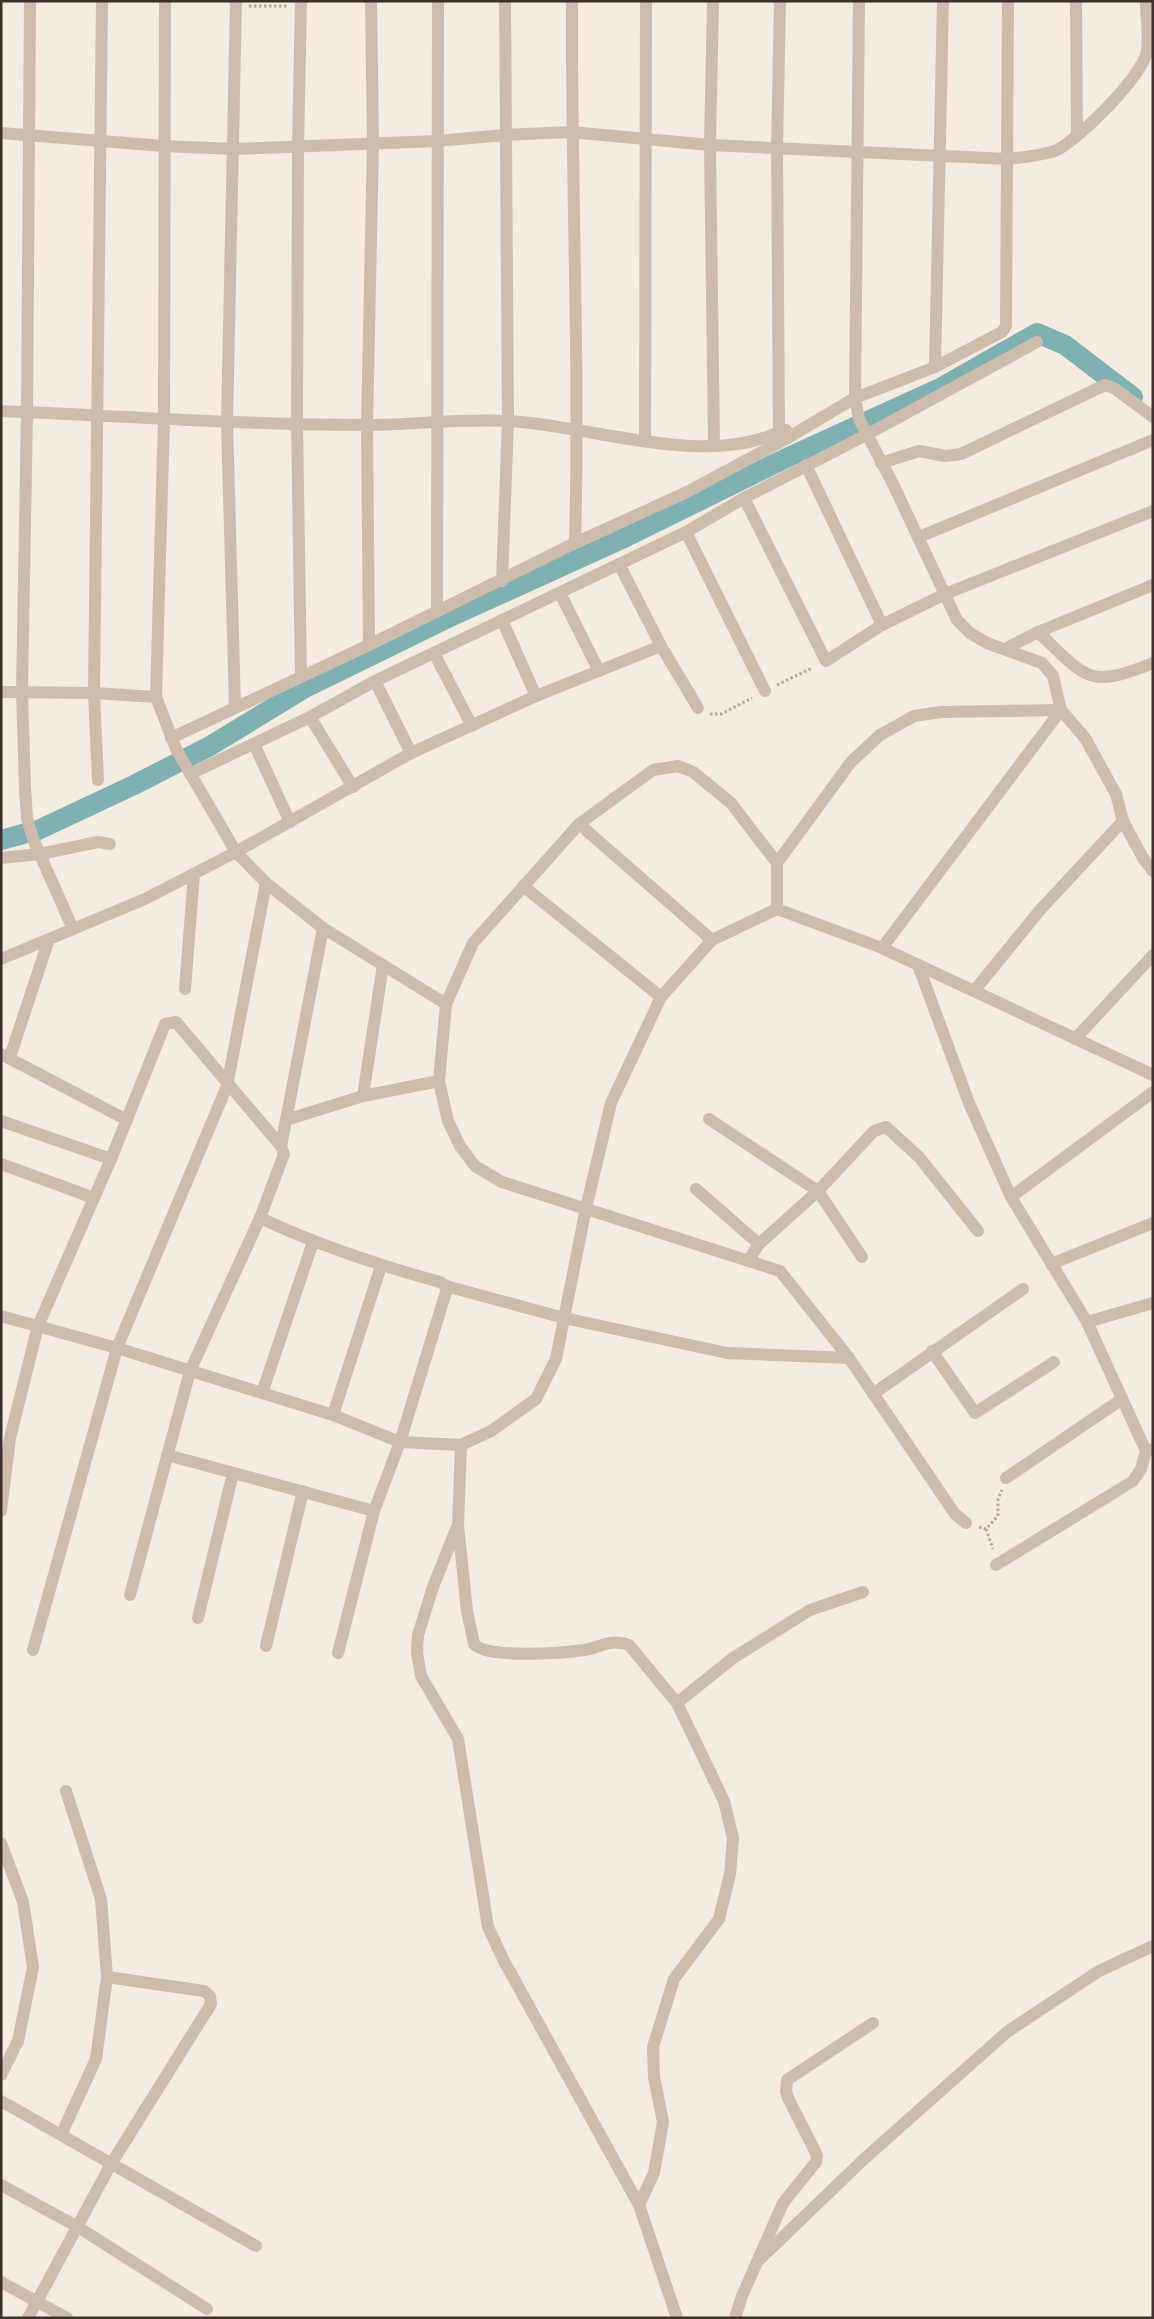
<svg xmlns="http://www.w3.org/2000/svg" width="1154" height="2319" font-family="Ubuntu,sans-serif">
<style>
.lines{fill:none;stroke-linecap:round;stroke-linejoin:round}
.canal{stroke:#7fb0b2;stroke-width:20}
.path{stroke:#b9a596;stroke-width:3;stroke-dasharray:2.5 2.5;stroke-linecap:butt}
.minor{stroke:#cdbbac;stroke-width:12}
</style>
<rect width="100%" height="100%" fill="#f4ebe1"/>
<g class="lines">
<g class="canal">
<path d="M 36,831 L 134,785 L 210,746 L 305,688 L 448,618 L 622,539 L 782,460 L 942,387 L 1037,333 L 1065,345 L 1133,397"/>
<path d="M 1,840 L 23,834"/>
</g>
<g class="path">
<path d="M 249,6 L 288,6"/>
<path d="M 777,685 L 812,668"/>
<path d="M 710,714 L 721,714 L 752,698"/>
<path d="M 979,1527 L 986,1529 L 998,1516 L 998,1499 L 1002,1490"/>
<path d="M 986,1529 L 993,1549"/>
</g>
<g class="minor">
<path d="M 30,1 L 27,412 L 22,692 L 25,787 L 27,819 L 34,841 L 73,929"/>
<path d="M 165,1 L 164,419 L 156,697 L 176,749 L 236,852 L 266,883 L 323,928 L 446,1004"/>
<path d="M 572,1 C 571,182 580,362 575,543"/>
<path d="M 713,1 L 710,145 L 714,446"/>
<path d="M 780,1 L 777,148 L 779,432 L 786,430"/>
<path d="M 859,1 L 855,398 L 859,419 L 893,484 L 957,620 L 970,633 L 987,643 L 1042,663 L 1053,676 L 1061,710 L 1085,738 L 1116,794 L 1123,821 L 1143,858 L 1153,871"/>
<path d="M 1076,1 L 1077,135"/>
<path d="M 1,133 L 164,146 L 234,149 L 437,141 L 505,135 L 571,132 L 710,145 L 1008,159 C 1023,157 1042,156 1057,150 C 1079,139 1143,76 1147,51 C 1149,36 1146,17 1146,1"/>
<path d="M 935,367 L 943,1"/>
<path d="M 1,411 C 123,416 245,425 367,425 C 414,425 461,418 508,421 C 590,425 702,468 779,432"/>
<path d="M 645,441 L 646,1"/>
<path d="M 881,463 L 919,451 L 945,456 L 961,454 L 1105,385 L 1114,388 L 1153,417"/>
<path d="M 806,465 L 882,625"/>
<path d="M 744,498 L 826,661 L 882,625 L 945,594 L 1153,511"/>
<path d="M 686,532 L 765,691"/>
<path d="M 919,537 L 1153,440"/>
<path d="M 619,564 L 661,646 L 698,708"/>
<path d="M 502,581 L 508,421 L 505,1"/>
<path d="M 560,593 L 599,671"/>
<path d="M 437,612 L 438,1"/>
<path d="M 502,620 L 536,696"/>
<path d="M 1038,632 C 1086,677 1087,690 1153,663"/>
<path d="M 369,645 L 367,425 L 373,143 L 371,1"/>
<path d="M 1005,649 L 1038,632 L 1153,585"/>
<path d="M 434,653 L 472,726"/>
<path d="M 301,676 L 297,424 L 298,146 L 301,1"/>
<path d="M 375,681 L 411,753"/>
<path d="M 1,692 L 94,693 L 156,697"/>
<path d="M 235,707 L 227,422 L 236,1"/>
<path d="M 310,717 L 353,787"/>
<path d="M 171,738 L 369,645 L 575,543 L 685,493 L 784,440 L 855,398 L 935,367 L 1002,332 L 1006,326 L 1008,1"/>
<path d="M 254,744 L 290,822"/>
<path d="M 190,774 L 310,717 L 375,681 L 686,532 L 744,498 L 868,434 L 1037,342"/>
<path d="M 98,780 L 94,693 L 102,1"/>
<path d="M 579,824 L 712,940"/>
<path d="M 1,858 L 40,854 L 98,842 L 110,844"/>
<path d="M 777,863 L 731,803 L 693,772 L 678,766 L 653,770 L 579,824 L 473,943 L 446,1004 L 439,1081 L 448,1121 L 460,1146 L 475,1166 L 502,1182 L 780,1271 L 849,1358 L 955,1514 L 966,1523"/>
<path d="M 523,886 L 661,997"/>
<path d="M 777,909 L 777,863 L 851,762 L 880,735 L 914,716 L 941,712 L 1061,710 L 882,948"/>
<path d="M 1,959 L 145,899 L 236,852 L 411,753 L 536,696 L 661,646"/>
<path d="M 918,965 L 969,1103 L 1011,1197 L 1087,1322 L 1146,1451 L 1153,1449"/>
<path d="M 185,989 L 194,874"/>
<path d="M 974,991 L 1040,910 L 1123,821"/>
<path d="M 1075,1039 L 1153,955"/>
<path d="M 1,1054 L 127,1120"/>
<path d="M 10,1057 L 49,939"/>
<path d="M 363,1096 L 383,965"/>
<path d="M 709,1119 L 818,1191 L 862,1257"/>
<path d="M 286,1120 L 363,1096 L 439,1081"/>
<path d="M 1,1121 L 111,1159"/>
<path d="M 281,1146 L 323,928"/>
<path d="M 1,1164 L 94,1198"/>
<path d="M 696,1189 L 759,1244 L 748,1261"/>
<path d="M 1011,1197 L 1153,1092"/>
<path d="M 260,1218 C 318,1245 377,1265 440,1282 L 446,1286 L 446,1292 L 400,1442 L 374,1511 L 338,1653"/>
<path d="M 759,1244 L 818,1191 L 874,1131 L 886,1127 L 919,1157 L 978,1231"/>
<path d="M 1051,1264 L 1153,1223"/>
<path d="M 446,1286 L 564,1318 L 727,1353 L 849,1358"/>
<path d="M 1,1316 L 117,1348 L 333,1415 L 400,1442 L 461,1445 L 491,1431 L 536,1399 L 556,1359 L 586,1208 L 611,1103 L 661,997 L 712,940 L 777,909 L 882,948 L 1153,1075"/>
<path d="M 1087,1322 L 1153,1303"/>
<path d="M 932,1351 L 975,1413 L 1054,1362"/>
<path d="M 262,1393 L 313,1242"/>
<path d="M 873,1394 L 1023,1289"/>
<path d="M 333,1415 L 381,1266"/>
<path d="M 461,1445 L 458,1525 L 467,1611 L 474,1644 C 487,1659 564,1653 584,1650 C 601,1647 612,1638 629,1645 L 677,1703 L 724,1801 L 733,1838 L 730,1874 L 719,1919 L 674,1979 L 653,2047 L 654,2077 L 663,2122 L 654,2173 L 639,2205"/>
<path d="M 167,1455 L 374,1511"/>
<path d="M 1006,1478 L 1122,1399"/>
<path d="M 1,1511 L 10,1438 L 38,1326 L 111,1159 L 165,1024 L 176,1022 L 281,1146 L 284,1154 L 260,1218 L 190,1371 L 130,1595"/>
<path d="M 457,1527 L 433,1587 L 418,1635 L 417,1653 L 421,1676 L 458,1739 L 488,1927 L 504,1961 L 639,2205 L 677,2318"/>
<path d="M 996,1565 L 1133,1481 L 1141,1469 L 1146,1451"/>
<path d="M 198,1618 L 233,1473"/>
<path d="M 266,1646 L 303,1491"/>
<path d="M 33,1650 L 117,1348 L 227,1086 L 266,883"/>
<path d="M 677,1703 L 733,1658 L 810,1610 L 863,1592"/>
<path d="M 1,1843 L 23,1902 L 33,1967 L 18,2041 L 1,2075"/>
<path d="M 1,2101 L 256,2246"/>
<path d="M 61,2135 L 96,2059 L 107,1977 L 101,1899 L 66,1791"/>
<path d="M 1,2185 L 78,2227 L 207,2309"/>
<path d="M 757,2262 L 864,2159 L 1007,2032 L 1099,1971 L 1153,1946"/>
<path d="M 1,2282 L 67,2318"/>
<path d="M 28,2318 L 111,2164 L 211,2004 L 210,1996 L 204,1991 L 107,1977"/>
<path d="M 735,2318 L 742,2296 L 783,2203 L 816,2162 L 817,2155 L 788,2098 L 786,2091 L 787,2080 L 873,2023"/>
</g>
</g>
<rect width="1154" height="2319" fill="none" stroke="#3b302b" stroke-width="5"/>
</svg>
